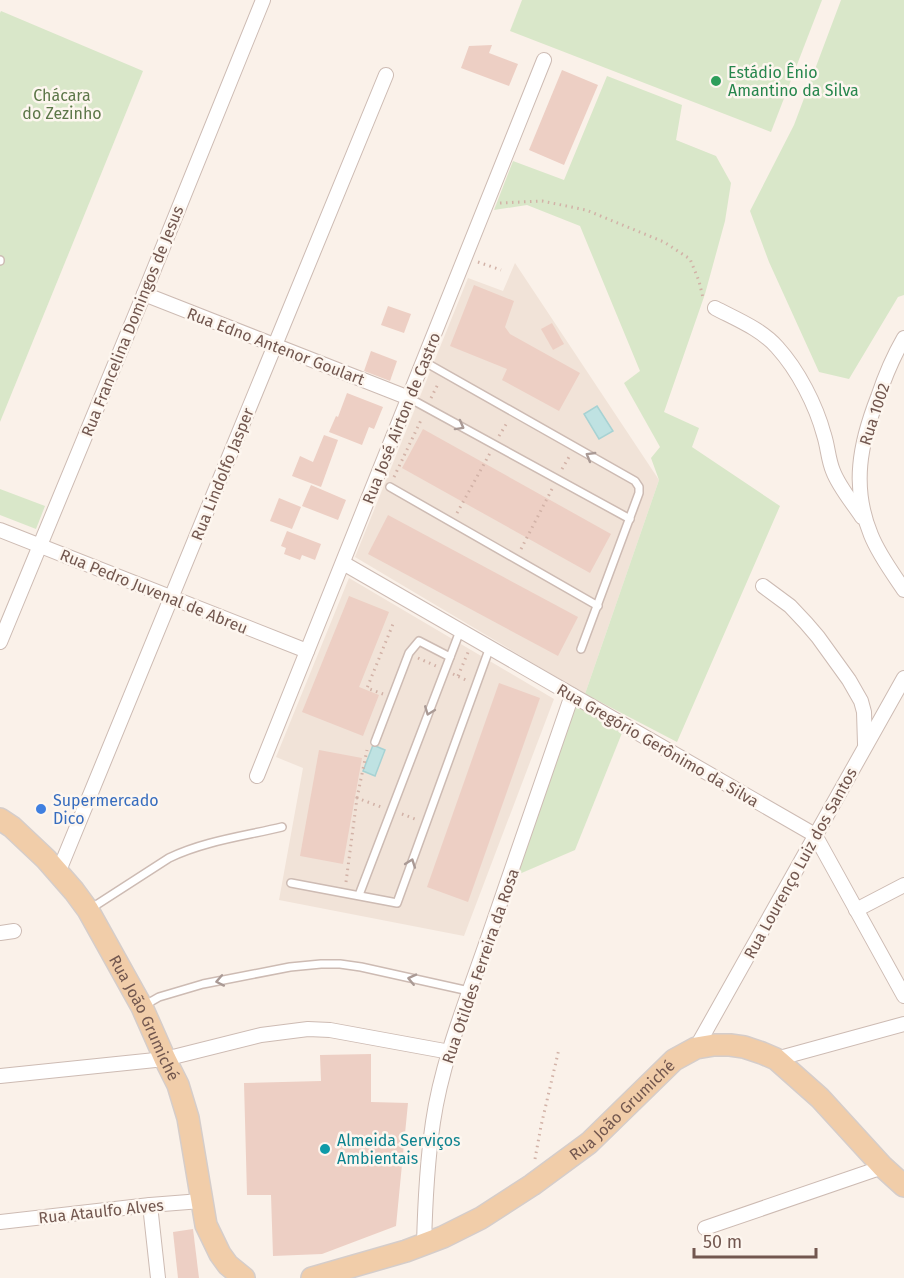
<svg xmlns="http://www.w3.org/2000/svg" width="904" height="1278" font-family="'Fira Sans',sans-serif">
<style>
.residential{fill:#f1e3d8}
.green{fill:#d9e7c9}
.water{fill:#bfe2e2;stroke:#a7d2d3;stroke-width:1.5}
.building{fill:#edcfc4}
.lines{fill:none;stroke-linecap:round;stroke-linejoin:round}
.service-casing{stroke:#cdbbb3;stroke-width:10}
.minor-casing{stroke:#cdbbb3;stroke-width:16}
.primary-casing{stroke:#d5cdca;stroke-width:24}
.path{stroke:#d2b2a7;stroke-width:3;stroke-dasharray:1.5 4.5;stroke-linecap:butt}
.service{stroke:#fff;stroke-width:7}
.minor{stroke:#fff;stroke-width:14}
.primary{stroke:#f1cda9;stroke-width:21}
.oneway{stroke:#aa9a95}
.leisure-dot{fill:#2e9e5b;stroke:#fdf6ef;stroke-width:2}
.shop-dot{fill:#3f7fe0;stroke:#fdf6ef;stroke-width:2}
.culture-dot{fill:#0f9aa8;stroke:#fdf6ef;stroke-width:2}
.labels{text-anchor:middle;stroke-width:5;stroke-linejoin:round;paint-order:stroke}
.leisure-label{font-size:16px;fill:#27864d;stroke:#fdf6ef;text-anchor:start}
.park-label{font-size:16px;fill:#5d7749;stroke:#fdf6ef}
.street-label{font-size:16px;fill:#72574f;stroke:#fdf6ef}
.shop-label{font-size:16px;fill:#366cbe;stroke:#fdf6ef;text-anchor:start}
.culture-label{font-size:16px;fill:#0d838f;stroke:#fdf6ef;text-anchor:start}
</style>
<rect width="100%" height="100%" fill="#faf1e9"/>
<g class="residential">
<path d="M 515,263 L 659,480 L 585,694 L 355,557 L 468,278 L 503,291 Z"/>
<path d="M 349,578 L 554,699 L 464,936 L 279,900 L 303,768 L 276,757 Z"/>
</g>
<g class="green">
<path d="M 522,0 L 822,0 L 771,132 L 510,31 Z"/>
<path d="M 841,0 L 904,0 L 904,295 L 898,297 L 849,379 L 819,372 L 769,262 L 750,211 L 794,125 Z"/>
<path d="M 1,11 L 143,71 L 0,422 L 0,13 Z"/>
<path d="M 607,76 L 682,105 L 676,140 L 716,156 L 731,183 L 725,221 L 705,294 L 664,412 L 699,428 L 692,447 L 780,506 L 677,742 L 585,694 L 659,480 L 651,458 L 660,447 L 624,383 L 640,371 L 580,226 L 527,205 L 494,210 L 513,161 L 564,180 Z"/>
<path d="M 0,489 L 45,506 L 36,529 L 0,515 Z"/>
<path d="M 576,705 L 622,733 L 575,850 L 517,875 Z"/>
</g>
<g class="water">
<path d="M 597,406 L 613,431 L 599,439 L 584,414 Z"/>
<path d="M 373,745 L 385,750 L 375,776 L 363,771 Z"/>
</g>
<g class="building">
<path d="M 492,45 L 489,53 L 518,64 L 509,86 L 461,68 L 469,46 Z"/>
<path d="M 562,70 L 598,85 L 564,165 L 529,150 Z"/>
<path d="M 474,285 L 514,301 L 505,327 L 510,334 L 580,373 L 559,411 L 502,380 L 507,369 L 450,346 Z"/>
<path d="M 388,306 L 411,314 L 404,333 L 381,325 Z"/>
<path d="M 552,323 L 564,344 L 553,350 L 541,329 Z"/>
<path d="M 371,351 L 397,361 L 390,381 L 364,371 Z"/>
<path d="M 347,393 L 383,407 L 374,429 L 369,427 L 362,445 L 329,432 L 336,416 L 338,417 Z"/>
<path d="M 423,429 L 611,534 L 590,573 L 402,468 Z"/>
<path d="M 324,435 L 338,440 L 321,487 L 292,476 L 300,456 L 313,462 Z"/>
<path d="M 311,485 L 346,500 L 338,520 L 302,506 Z"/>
<path d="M 279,498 L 301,507 L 292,529 L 270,521 Z"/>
<path d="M 388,515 L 578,617 L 558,656 L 368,554 Z"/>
<path d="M 287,531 L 321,544 L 315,560 L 302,555 L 300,560 L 284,554 L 286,548 L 281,546 Z"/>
<path d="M 349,596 L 389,612 L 359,687 L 379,695 L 363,736 L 302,712 Z"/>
<path d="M 499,683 L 540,698 L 468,902 L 427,887 Z"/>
<path d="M 319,750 L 362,758 L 343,864 L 300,856 Z"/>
<path d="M 371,1054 L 371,1102 L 408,1103 L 396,1226 L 322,1254 L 273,1256 L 271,1195 L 247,1195 L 244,1083 L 321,1081 L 320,1055 Z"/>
<path d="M 193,1229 L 199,1278 L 178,1278 L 173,1232 Z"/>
</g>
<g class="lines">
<g class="service-casing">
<g id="service">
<path d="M 0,261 L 0,260"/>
<path d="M 423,361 L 635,481 L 639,487 L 639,493 L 581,649"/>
<path d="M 409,398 L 630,519"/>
<path d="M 390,487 L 598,606"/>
<path d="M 375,742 L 409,653 L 419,641 L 450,657"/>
<path d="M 291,883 L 397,903 L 490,647"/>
<path d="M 359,895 L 460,631"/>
<path d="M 90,909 L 169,858 C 204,841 245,836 282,827"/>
<path d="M 145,1005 L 159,997 L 203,984 L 290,967 L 321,964 L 340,964 L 361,967 L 469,991"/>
</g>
</g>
<g class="minor-casing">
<g id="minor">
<path d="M 144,294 L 409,398"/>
<path d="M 715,308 C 736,319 761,329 777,347 C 798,370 816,405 824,435 C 828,447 828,459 833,471 C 839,487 852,502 862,517"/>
<path d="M 904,338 C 893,357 885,376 878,397 C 860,443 851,487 871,535 C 879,555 892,572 904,590"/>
<path d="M 0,530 L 307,651"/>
<path d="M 343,563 L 815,835 L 904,996"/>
<path d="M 763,586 L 790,606 L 806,623 L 818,637 L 849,680 L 861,701 L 864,712 L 865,744"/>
<path d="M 0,642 L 144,294 L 263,0"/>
<path d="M 257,776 L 544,60"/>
<path d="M 58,873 L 386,75"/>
<path d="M 856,910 L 904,885"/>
<path d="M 0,933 L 14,931"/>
<path d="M 696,1048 L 904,678"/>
<path d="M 776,1059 L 904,1024"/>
<path d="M 0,1076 L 165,1059 L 261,1035 L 308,1029 L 330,1030 L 450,1052"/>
<path d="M 150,1205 L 158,1278"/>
<path d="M 0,1222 L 150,1205 L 201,1201"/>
<path d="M 705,1228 L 883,1167"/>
<path d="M 424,1245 C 425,1204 427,1163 433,1122 C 442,1061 466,1002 486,944 C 515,861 544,778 572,695"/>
</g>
</g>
<g class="primary-casing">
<g id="primary">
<path id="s1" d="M 0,819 L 12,827 L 46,859 L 74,891 L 88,910 L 142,1007 L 165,1059 L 178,1085 L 188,1118 L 206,1225 L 220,1254 L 228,1265 L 244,1278"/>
<path id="s2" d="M 312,1278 L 406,1251 L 443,1237 L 481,1218 L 532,1185 L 589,1143 L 674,1060 L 696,1048 L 714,1045 L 730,1045 L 744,1047 L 762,1053 L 776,1059 L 820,1098 L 883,1167 L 904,1186"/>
</g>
</g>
<g class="path">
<path d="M 500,203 L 542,201 L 586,210 L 664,242 L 690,259 L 699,281 L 703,298 L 705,299"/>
<path d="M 478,262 L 501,270"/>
<path d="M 431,398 L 439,382"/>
<path d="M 499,436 L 508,421"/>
<path d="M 562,469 L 569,457"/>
<path d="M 394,477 L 422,418"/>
<path d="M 457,513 L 490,453"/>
<path d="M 521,549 L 552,489"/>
<path d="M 418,658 L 436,666"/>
<path d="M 453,674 L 466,680"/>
<path d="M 458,676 L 469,650"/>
<path d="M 383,694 L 367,688 L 393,624"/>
<path d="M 357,798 L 367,750"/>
<path d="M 402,814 L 415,819"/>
<path d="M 346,882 L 357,798 L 381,807"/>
<path d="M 535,1159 L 541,1126 L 559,1049"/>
</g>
<use href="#service" class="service"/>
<use href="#minor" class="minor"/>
<use href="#primary" class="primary"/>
</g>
<defs><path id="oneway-chevron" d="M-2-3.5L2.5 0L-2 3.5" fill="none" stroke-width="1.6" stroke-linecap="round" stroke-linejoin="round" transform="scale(1.5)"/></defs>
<g class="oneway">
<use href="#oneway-chevron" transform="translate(460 426) rotate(29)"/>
<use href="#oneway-chevron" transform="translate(590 456) rotate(-150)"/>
<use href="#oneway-chevron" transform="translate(429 711) rotate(111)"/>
<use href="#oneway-chevron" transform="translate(411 863) rotate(-70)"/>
<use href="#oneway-chevron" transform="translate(412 979) rotate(-167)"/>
<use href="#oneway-chevron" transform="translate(220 981) rotate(169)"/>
</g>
<circle class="leisure-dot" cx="716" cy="81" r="6"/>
<circle class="shop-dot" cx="41" cy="809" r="6"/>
<circle class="culture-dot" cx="325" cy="1149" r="6"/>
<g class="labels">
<g class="leisure-label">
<text x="728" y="78">Estádio Ênio<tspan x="728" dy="18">Amantino da Silva</tspan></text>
</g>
<g class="park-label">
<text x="62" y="101">Chácara<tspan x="62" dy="18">do Zezinho</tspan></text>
</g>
<g class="street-label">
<text transform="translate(132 321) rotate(-68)" y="6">Rua Francelina Domingos de Jesus</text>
<text transform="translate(276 346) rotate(21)" y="6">Rua Edno Antenor Goulart</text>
<text transform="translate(874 414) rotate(-72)" y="6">Rua 1002</text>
<text transform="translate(401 418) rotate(-68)" y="6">Rua José Airton de Castro</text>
<text transform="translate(222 474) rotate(-68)" y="6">Rua Lindolfo Jasper</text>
<text transform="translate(154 591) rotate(22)" y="6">Rua Pedro Juvenal de Abreu</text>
<text transform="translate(658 745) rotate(30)" y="6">Rua Gregório Gerônimo da Silva</text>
<text transform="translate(800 863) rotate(-61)" y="6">Rua Lourenço Luiz dos Santos</text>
<text transform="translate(480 966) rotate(-71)" y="6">Rua Otildes Ferreira da Rosa</text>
<text dy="6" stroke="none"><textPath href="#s1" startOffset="249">Rua João Grumiché</textPath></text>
<text dy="6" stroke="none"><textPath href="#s2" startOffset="358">Rua João Grumiché</textPath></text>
<text transform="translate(101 1211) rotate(-6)" y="6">Rua Ataulfo Alves</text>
</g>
<g class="shop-label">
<text x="53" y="806">Supermercado<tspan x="53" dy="18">Dico</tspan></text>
</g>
<g class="culture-label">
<text x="337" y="1146">Almeida Serviços<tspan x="337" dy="18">Ambientais</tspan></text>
</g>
</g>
<path d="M694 1248v9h122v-9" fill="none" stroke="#72574f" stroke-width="3"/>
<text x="703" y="1248" font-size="18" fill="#72574f" stroke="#fdf6ef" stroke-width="4.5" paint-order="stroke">50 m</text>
</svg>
